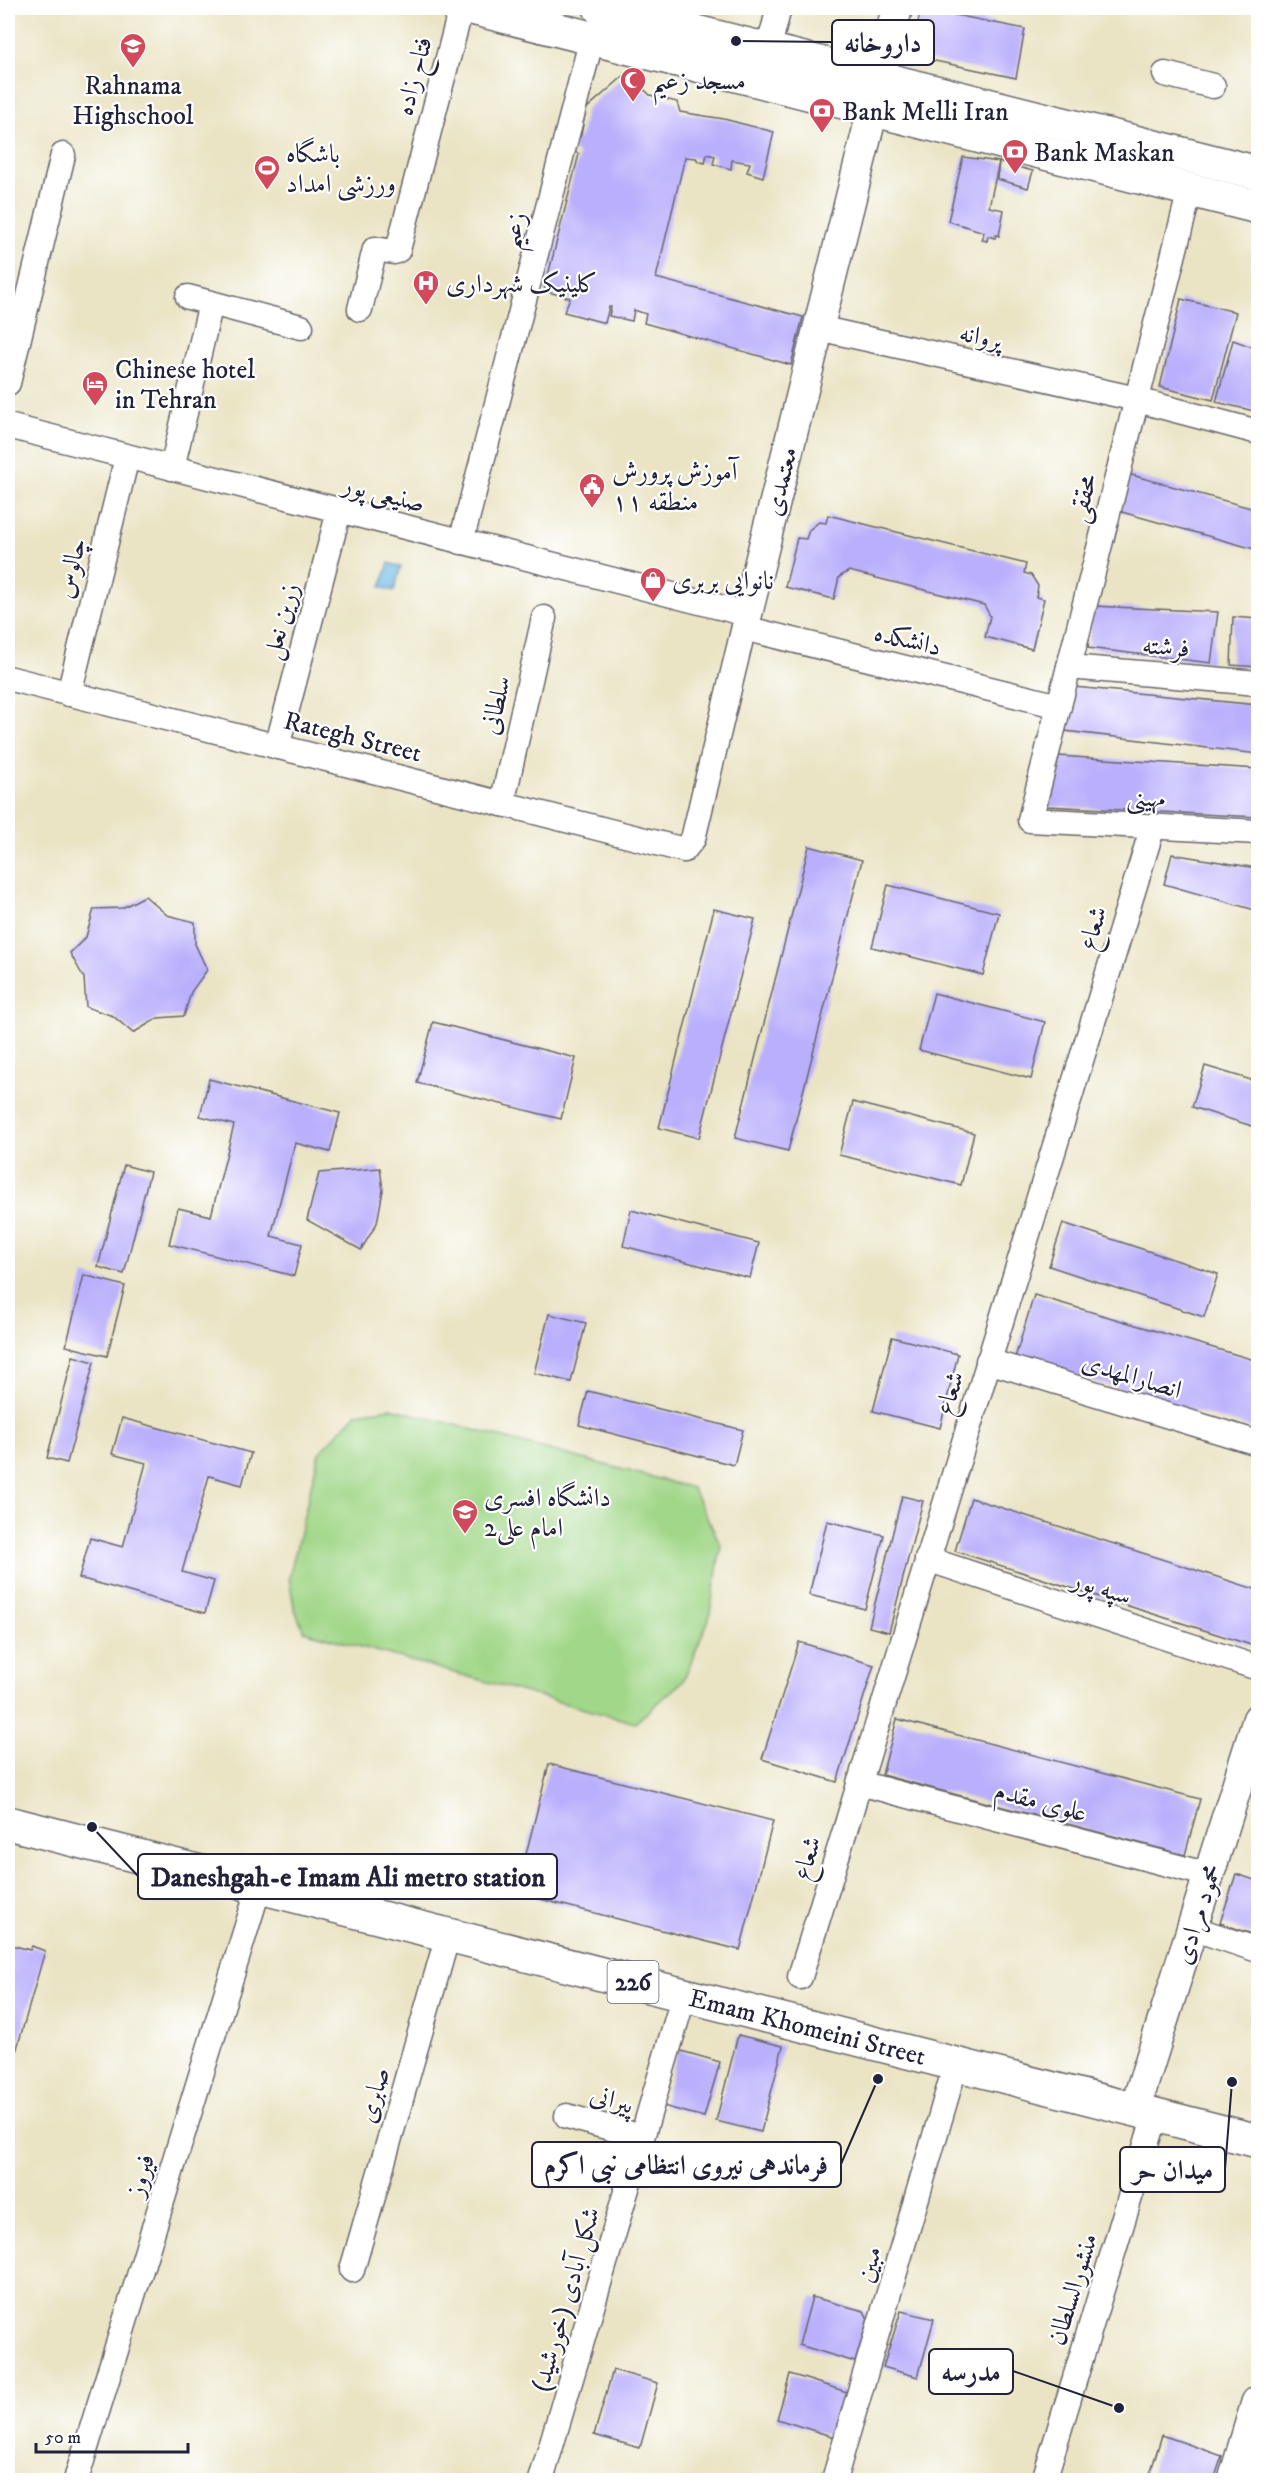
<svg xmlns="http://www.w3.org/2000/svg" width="1266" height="2488" font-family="'IM FELL DW Pica',Amiri,serif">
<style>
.green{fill:#a1d788;stroke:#627c62;stroke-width:1.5}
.water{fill:#6ebae7;stroke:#486e91;stroke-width:1.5}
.building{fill:#baaffc}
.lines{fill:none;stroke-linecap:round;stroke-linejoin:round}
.minor-casing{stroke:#68666b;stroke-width:27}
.tertiary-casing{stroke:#68666b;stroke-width:33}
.secondary-casing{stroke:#68666b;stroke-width:36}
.primary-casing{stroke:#68666b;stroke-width:36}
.minor{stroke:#fff;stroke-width:24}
.tertiary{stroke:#fff;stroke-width:30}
.secondary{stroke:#fff;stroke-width:33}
.primary{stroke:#fff;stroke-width:33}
.labels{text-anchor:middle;stroke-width:4.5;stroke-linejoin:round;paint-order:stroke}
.shield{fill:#fff;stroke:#646476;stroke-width:1.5}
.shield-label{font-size:24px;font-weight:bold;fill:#22223b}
.street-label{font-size:26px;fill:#22223b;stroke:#fff}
.poi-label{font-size:26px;fill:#22223b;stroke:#fff;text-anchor:start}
.leader{fill:none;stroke:#22223b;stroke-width:2}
.callout-dot{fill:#22223b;stroke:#fff;stroke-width:2}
.callout{fill:#fff;stroke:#22223b;stroke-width:2}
.callout-label{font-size:27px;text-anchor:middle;font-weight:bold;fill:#22223b}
</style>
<rect width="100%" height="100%" fill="#fff"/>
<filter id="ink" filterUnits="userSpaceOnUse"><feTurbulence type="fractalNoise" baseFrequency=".0167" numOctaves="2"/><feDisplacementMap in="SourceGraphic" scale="12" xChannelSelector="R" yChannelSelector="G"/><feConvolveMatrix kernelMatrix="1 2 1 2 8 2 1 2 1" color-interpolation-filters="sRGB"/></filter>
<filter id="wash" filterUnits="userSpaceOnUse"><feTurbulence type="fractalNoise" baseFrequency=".008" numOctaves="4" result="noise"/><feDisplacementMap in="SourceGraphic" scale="24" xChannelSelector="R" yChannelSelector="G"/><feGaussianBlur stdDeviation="1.35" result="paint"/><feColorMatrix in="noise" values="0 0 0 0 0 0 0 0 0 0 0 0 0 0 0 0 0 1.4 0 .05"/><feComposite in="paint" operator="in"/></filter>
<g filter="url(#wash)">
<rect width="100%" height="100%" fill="#eae4c5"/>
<path class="green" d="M 391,1408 L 692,1488 L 721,1545 L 709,1619 L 683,1681 L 635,1723 L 304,1631 L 294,1607 L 289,1578 L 319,1453 L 357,1413 Z"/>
<path class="water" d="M 389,563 L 401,567 L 394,591 L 381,587 Z"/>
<g id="blocks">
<g class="building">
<path d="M 921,8 L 1025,29 L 1016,78 L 911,56 Z"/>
<path d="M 627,73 L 650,95 L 677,102 L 680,112 L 724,119 L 774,132 L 763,177 L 747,172 L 750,163 L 732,160 L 731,169 L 713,164 L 715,156 L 707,154 L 705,163 L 698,161 L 696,158 L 685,157 L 656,278 L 803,317 L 791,365 L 644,323 L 646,314 L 634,310 L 632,321 L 609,316 L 611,307 L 609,307 L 605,323 L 564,312 L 570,298 L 544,291 L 579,154 L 575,152 L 573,139 L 578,140 L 581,135 L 586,109 Z"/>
<path d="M 963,157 L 999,162 L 989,207 L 1004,210 L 999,236 L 996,235 L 995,238 L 988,236 L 987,241 L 982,240 L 984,232 L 948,221 Z"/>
<path d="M 999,162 L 1033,171 L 1028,188 L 997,179 Z"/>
<path d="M 1181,299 L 1236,312 L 1213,400 L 1160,387 Z"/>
<path d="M 1233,340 L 1258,349 L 1258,412 L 1216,402 Z"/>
<path d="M 1128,474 L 1258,510 L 1258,550 L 1118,511 Z"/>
<path d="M 828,515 L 1026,564 L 1024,573 L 1031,575 L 1038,586 L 1036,597 L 1044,599 L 1032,649 L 985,637 L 990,616 L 984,605 L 849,571 L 839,577 L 834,599 L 785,587 L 797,538 L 806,539 L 809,530 L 819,522 L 826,523 Z"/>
<path d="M 1093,606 L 1218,612 L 1211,663 L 1088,648 Z"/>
<path d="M 1233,617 L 1258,619 L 1258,667 L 1231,665 Z"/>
<path d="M 1074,687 L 1258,705 L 1258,754 L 1065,731 Z"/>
<path d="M 1058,756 L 1258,769 L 1258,817 L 1047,806 Z"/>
<path d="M 809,846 L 862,860 L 788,1151 L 735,1138 Z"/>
<path d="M 1172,854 L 1256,868 L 1258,873 L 1258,920 L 1254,919 L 1255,910 L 1164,884 Z"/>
<path d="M 888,885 L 999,913 L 983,975 L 872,947 Z"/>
<path d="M 145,896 L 167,915 L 195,922 L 195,944 L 207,970 L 191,992 L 184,1016 L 158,1018 L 133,1033 L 113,1016 L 86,1007 L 84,978 L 70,953 L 86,937 L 94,909 L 122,908 Z"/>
<path d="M 714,909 L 755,919 L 699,1138 L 659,1128 Z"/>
<path d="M 934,993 L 1045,1022 L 1031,1079 L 919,1050 Z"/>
<path d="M 433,1022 L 576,1058 L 561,1119 L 417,1083 Z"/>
<path d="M 1205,1066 L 1258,1082 L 1258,1128 L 1192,1107 Z"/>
<path d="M 209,1079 L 340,1113 L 330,1152 L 295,1143 L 271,1236 L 302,1244 L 294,1276 L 169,1244 L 178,1208 L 211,1216 L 234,1125 L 200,1116 Z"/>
<path d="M 853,1102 L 974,1133 L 961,1185 L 839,1155 Z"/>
<path d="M 124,1165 L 150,1172 L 124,1274 L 98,1267 Z"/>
<path d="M 380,1168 L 383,1190 L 377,1223 L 361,1250 L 307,1220 L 319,1173 Z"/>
<path d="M 631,1210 L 759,1243 L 750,1278 L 623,1246 Z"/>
<path d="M 1063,1223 L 1218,1274 L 1204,1317 L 1049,1266 Z"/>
<path d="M 84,1275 L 125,1286 L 107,1356 L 66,1346 Z"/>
<path d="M 1034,1295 L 1258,1361 L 1258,1430 L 1015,1358 Z"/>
<path d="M 549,1314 L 586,1323 L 571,1382 L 534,1373 Z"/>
<path d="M 892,1337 L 958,1354 L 940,1428 L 873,1411 Z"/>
<path d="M 73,1356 L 94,1362 L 67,1463 L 47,1458 Z"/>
<path d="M 588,1391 L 743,1430 L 734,1465 L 579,1425 Z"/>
<path d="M 122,1418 L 251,1453 L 242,1485 L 209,1476 L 182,1572 L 214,1581 L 205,1613 L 79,1578 L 90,1538 L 123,1547 L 146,1463 L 112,1454 Z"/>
<path d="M 902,1496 L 923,1501 L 889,1632 L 869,1627 Z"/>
<path d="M 971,1498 L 1258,1590 L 1258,1622 L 1251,1645 L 955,1551 Z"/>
<path d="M 827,1521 L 884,1535 L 865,1609 L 809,1595 Z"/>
<path d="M 799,1642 L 874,1665 L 837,1782 L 762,1759 Z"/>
<path d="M 897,1719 L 1200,1799 L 1185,1855 L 882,1775 Z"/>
<path d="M 549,1764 L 773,1821 L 740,1950 L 516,1893 Z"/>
<path d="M 1236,1874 L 1258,1881 L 1258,1936 L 1220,1923 Z"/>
<path d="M 8,1944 L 30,1950 L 32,1946 L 45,1951 L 16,2052 L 8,2068 Z"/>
<path d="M 738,2035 L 783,2046 L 761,2132 L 716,2121 Z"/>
<path d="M 678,2050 L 720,2062 L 704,2117 L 663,2106 Z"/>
<path d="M 812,2297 L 864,2311 L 868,2319 L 855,2362 L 799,2345 Z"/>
<path d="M 901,2311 L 934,2319 L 918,2377 L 883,2367 Z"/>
<path d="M 613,2370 L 658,2383 L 640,2448 L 594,2435 Z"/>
<path d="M 790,2374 L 847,2392 L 834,2437 L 777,2419 Z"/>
<path d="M 1162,2435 L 1222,2456 L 1214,2480 L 1148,2480 Z"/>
</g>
</g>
</g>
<g filter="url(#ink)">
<use href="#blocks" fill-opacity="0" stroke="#68666b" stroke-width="1.5"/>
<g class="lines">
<g class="minor-casing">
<g id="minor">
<path d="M 768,50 L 779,8"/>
<path d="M 1165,74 L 1213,86"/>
<path d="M 1190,190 L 1030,820 L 1258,832"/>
<path d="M 188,297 L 211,303"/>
<path d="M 360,309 L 375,249 L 394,252 L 398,250 L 461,8"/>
<path d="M 818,328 L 1132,398"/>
<path d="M 8,383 L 63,155"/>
<path d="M 1137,400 L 1258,432"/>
<path d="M 8,426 L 747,614 L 693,839 L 684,850 L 8,678"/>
<path d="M 172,468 L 211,303 L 301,327"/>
<path d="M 461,542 L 592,38"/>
<path d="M 744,628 L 1059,706"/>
<path d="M 1069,667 L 1258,683"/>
<path d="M 69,694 L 127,457"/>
<path d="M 277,747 L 339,511"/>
<path d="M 502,804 L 544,618"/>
<path d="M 988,1361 L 1258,1443"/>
<path d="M 927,1559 L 1258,1668"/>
<path d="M 859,1783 L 1209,1875"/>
<path d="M 1192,1928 L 1258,1950"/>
<path d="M 800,1977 L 1153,826"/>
<path d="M 567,2116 L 642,2137"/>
<path d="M 352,2270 L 448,1935"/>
<path d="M 76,2480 L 259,1887"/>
<path d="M 541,2480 L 684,1995"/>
<path d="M 834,2480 L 956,2064"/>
<path d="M 1044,2480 L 1155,2115"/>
</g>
</g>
<g class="tertiary-casing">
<g id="tertiary">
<path d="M 880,78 L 897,8"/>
<path d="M 747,614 L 873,109"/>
<path d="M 1135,2109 L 1258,1719"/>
</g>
</g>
<g class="secondary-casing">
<g id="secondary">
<path d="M 472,8 L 1258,207"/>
<path d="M 600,8 L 1258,173"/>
<path d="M 1235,2480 L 1258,2403"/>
</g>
</g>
<g class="primary-casing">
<g id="primary">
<path id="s1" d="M 8,1823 L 1258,2141"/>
</g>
</g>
<use href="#minor" class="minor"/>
<use href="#tertiary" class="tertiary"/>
<use href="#secondary" class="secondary"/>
<use href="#primary" class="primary"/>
</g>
</g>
<defs>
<g id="school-pin" transform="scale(1.35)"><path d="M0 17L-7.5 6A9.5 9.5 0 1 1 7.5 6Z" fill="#d1495b" stroke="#fff"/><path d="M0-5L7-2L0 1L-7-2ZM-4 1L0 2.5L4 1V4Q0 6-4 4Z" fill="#fff"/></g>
<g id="mosque-pin" transform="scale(1.35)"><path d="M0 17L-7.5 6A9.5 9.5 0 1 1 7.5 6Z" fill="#d1495b" stroke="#fff"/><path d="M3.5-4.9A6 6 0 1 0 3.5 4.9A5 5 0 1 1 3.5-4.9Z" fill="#fff"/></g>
<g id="bank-pin" transform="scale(1.35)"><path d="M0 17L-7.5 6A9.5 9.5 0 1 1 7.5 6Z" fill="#d1495b" stroke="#fff"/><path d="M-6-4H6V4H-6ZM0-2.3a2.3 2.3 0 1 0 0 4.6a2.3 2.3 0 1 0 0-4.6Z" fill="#fff"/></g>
<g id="stadium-pin" transform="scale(1.35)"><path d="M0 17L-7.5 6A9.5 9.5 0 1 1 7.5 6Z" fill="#d1495b" stroke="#fff"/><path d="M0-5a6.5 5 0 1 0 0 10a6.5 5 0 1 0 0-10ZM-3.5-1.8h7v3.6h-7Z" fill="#fff"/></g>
<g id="hospital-pin" transform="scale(1.35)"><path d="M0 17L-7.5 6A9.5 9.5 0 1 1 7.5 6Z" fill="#d1495b" stroke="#fff"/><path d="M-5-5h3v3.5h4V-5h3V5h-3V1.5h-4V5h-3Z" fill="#fff"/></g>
<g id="hotel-pin" transform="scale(1.35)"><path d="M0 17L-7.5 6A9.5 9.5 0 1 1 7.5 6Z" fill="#d1495b" stroke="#fff"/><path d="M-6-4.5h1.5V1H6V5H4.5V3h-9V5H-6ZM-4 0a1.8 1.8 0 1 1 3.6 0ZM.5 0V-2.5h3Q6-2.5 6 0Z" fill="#fff"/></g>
<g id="civic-pin" transform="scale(1.35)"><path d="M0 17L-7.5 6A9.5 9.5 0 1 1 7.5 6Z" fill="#d1495b" stroke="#fff"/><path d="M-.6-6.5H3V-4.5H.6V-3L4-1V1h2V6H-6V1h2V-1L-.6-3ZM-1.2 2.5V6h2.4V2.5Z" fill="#fff"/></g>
<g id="shop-pin" transform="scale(1.35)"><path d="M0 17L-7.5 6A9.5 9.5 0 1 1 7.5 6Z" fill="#d1495b" stroke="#fff"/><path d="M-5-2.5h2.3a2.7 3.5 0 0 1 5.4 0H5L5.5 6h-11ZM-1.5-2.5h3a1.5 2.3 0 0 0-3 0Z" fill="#fff"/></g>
<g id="university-pin" transform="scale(1.35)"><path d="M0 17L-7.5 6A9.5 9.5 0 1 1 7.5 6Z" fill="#d1495b" stroke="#fff"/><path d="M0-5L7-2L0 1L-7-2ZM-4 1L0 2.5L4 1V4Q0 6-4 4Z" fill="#fff"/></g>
</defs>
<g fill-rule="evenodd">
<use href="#school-pin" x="133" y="46"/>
<use href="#mosque-pin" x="633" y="80"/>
<use href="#bank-pin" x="822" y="111"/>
<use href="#bank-pin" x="1015" y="152"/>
<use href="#stadium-pin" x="267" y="168"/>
<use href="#hospital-pin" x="426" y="283"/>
<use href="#hotel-pin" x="95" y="384"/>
<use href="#civic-pin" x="592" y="486"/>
<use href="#shop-pin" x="653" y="580"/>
<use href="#university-pin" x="465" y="1512"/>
</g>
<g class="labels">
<rect class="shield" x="607.5" y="1961" width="51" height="42" rx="4.5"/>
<g class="shield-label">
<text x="633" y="1990">226</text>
</g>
<g class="street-label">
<text transform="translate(413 76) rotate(-75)" y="9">فتاح زاده</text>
<text transform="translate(513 230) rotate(-75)" y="9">زعیم</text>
<text transform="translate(981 336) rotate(12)" y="9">پروانه</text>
<text transform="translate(780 481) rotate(-76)" y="9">معتمدی</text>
<text transform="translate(384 493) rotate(14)" y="9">صنیعی پور</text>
<text transform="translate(1082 498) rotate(-76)" y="9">محققی</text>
<text transform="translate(70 568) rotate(-76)" y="9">چالوس</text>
<text transform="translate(280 621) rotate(-75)" y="9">زرین نعل</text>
<text transform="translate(908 639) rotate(14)" y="9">دانشکده</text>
<text transform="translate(1166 646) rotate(5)" y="9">فرشته</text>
<text transform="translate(495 705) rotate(-77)" y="9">سلطانی</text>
<text transform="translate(353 736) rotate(14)" y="9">Rategh Street</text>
<text transform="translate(1146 797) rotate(3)" y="9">مهینی</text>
<text transform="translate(1092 928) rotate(-73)" y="9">شعاع</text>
<text transform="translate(1132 1375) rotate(17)" y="9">انصارالمهدی</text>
<text transform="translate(949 1393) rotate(-73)" y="9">شعاع</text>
<text transform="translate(1102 1587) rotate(18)" y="9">سپه پور</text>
<text transform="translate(1041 1801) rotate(15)" y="9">علوی مقدم</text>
<text transform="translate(806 1858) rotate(-73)" y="9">شعاع</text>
<text transform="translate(1197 1914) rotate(-72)" y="9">محمود مرادی</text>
<text dy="9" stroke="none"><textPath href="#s1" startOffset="825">Emam Khomeini Street</textPath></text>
<text transform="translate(373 2095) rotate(-74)" y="9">صابری</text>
<text transform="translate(612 2099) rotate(16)" y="9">پیرانی</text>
<text transform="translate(140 2175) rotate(-73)" y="9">فیروز</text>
<text transform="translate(868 2264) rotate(-74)" y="9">مبین</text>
<text transform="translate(1072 2289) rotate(-73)" y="9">منشورالسلطان</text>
<text transform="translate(565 2299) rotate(-74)" y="9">شکل آبادی (خورشید)</text>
</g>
<g class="poi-label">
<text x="652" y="89">مسجد زعیم</text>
<text x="133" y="94" text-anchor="middle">Rahnama<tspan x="133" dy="30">Highschool</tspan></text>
<text x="842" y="120">Bank Melli Iran</text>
<text x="1034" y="161">Bank Maskan</text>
<text x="286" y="162">باشگاه<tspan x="286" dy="30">ورزشی امداد</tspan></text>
<text x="446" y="292">کلینیک شهرداری</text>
<text x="115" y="378">Chinese hotel<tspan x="115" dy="30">in Tehran</tspan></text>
<text x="612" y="480">آموزش پرورش<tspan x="612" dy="30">منطقه ۱۱</tspan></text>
<text x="672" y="589">نانوایی بربری</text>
<text x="484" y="1506">دانشگاه افسری<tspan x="484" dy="30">امام علی2</tspan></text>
</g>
</g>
<path class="leader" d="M736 41L832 42M92 1827L138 1876M878 2079L841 2164M1232 2082L1225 2169M1119 2408L1013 2371"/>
<g class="callout-dot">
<circle cx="736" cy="41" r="6"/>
<circle cx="92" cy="1827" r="6"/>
<circle cx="878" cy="2079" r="6"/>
<circle cx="1232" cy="2082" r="6"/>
<circle cx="1119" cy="2408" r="6"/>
</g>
<g class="callout">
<rect x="832" y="20" width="102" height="45" rx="6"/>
<rect x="138" y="1854" width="419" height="45" rx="6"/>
<rect x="532" y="2142" width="309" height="45" rx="6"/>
<rect x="1120" y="2147" width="105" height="45" rx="6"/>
<rect x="929" y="2349" width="84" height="45" rx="6"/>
</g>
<g class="callout-label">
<text x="883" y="52">داروخانه</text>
<text x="348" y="1886">Daneshgah-e Imam Ali metro station</text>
<text x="686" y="2174">فرماندهی نیروی انتظامی نبی اکرم</text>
<text x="1173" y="2179">میدان حر</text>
<text x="971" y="2381">مدرسه</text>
</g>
<rect width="1266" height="2488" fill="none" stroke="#fff" stroke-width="30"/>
<path d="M36 2443v9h152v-9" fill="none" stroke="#22223b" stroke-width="3"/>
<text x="45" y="2443" font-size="18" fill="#22223b" stroke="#ffffff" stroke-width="4.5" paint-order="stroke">50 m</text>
</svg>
